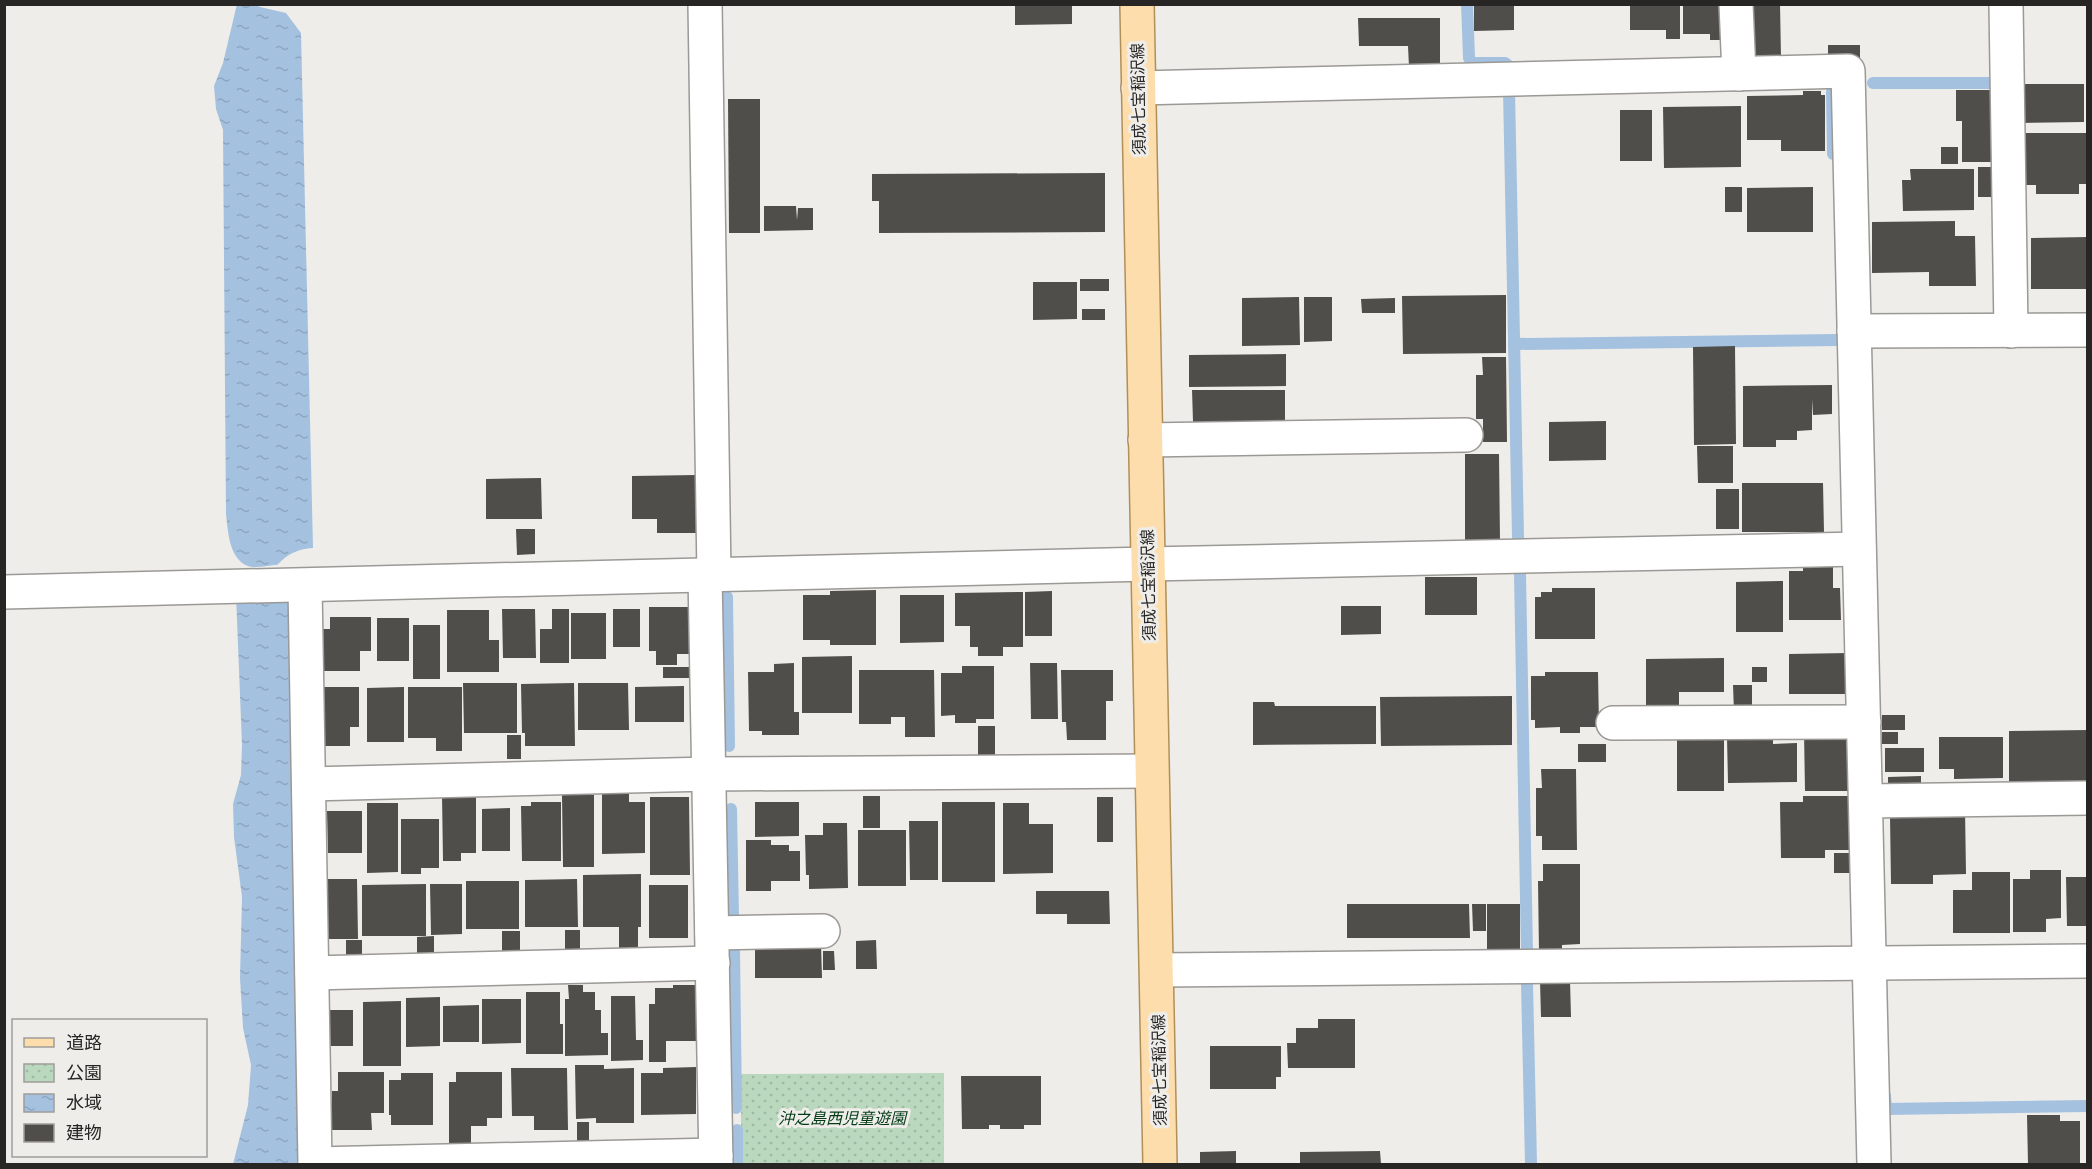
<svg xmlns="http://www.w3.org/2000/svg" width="2092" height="1169" font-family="'Source Serif 4','Noto Sans JP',serif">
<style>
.park{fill:url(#park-dots)}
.water{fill:url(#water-ripples)}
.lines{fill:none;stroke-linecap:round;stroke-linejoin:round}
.stream{stroke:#a4c1e0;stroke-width:12}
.building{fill:#504e4b}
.minor-casing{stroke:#9b9995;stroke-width:36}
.major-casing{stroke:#b18f58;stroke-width:36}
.minor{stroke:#fff;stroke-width:33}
.major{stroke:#fdddab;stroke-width:33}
.labels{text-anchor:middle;stroke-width:6;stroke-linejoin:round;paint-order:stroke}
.street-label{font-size:16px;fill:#272625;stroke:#efede9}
.park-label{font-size:16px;font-style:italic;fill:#013b15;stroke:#efede9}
</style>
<defs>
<pattern id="park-dots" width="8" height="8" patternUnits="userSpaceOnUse" patternTransform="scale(1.5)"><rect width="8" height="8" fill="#bad8be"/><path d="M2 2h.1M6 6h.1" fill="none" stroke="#a0b9a3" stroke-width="1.8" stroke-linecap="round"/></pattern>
<pattern id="water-ripples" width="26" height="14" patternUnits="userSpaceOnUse" patternTransform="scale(1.5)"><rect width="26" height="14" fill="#a4c1e0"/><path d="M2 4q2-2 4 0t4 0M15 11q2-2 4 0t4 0" fill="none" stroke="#8da6c0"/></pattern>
</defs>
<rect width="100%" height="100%" fill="#efede9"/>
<path class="park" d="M 944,1073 L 944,1163 L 741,1164 L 741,1074 Z"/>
<g class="water">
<path d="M 237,4 L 257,5 L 260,7 L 286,13 L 301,33 L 313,548 C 297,549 288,554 277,565 C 269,565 255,569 248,566 C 229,559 228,531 226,514 L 223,130 L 216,109 L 214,86 L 223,63 Z"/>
<path d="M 290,593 L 305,1164 L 233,1164 L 248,1105 L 251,1065 L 243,1028 L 240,978 L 242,897 L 234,837 L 233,804 L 241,775 L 242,745 L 236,595 Z"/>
</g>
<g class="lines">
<g class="stream">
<path d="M 1467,4 L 1469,58 L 1472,63 L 1505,63 L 1510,67"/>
<path d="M 1873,83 L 1996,83 L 1996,72"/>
<path d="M 1509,90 L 1518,537"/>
<path d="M 1832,92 L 1833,154"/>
<path d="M 1514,344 L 1838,340"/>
<path d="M 1520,574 L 1527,953"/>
<path d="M 727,597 L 729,746"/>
<path d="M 731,809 L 733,917"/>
<path d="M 734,949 L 736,1108"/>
<path d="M 1527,983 L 1531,1164"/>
<path d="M 1885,1096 L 1886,1109 L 2088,1106"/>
<path d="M 737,1130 L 737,1164"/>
</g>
</g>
<g class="building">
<path d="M 1015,4 L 1072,4 L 1072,24 L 1015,25 Z"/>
<path d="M 1474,4 L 1514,4 L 1514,30 L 1474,31 Z"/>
<path d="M 1630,4 L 1680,4 L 1680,39 L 1666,39 L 1666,30 L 1630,30 Z"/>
<path d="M 1683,4 L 1728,4 L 1728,40 L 1710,40 L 1710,34 L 1683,34 Z"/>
<path d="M 1748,4 L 1780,4 L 1781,58 L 1748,58 Z"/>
<path d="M 1358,18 L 1440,18 L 1440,67 L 1409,67 L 1408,46 L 1359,46 Z"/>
<rect x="1828" y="45" width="32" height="14"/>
<path d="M 2017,84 L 2084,84 L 2084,122 L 2018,123 Z"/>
<path d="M 1956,90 L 1992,90 L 1992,162 L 1962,162 L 1962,121 L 1956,121 Z"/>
<path d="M 1803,91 L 1821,91 L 1821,95 L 1825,95 L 1825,151 L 1781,151 L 1781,140 L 1747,140 L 1747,96 L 1803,95 Z"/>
<path d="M 728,99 L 760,99 L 760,233 L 729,233 Z"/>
<path d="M 1741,106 L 1741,167 L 1664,168 L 1663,107 Z"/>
<rect x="1620" y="110" width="32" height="51"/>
<path d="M 2021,133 L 2088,133 L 2088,184 L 2079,184 L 2079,194 L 2036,194 L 2036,185 L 2022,185 Z"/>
<rect x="1941" y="147" width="17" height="17"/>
<rect x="1978" y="167" width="16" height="30"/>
<path d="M 1910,169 L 1974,169 L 1974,210 L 1903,211 L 1902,180 L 1911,180 Z"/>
<path d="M 1105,173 L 1105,232 L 879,233 L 879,201 L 872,201 L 872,174 Z"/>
<rect x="1725" y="187" width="17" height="25"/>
<path d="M 1813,187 L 1813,232 L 1747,232 L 1747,188 Z"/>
<path d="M 764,206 L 796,206 L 797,220 L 798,208 L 813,208 L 813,230 L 764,231 Z"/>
<path d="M 1955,221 L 1955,236 L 1975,236 L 1976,286 L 1929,286 L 1929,272 L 1872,273 L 1872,222 Z"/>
<path d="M 2088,237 L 2088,289 L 2031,289 L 2031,238 Z"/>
<rect x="1080" y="279" width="29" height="12"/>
<path d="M 1033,282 L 1077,282 L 1077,319 L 1033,320 Z"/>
<path d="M 1506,295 L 1506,353 L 1403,354 L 1402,296 Z"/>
<path d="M 1299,297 L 1300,345 L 1242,346 L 1242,298 Z"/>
<path d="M 1304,297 L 1332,297 L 1332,341 L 1304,342 Z"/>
<path d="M 1395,298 L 1395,313 L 1362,313 L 1361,299 Z"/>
<rect x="1082" y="309" width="23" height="11"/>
<path d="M 1735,346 L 1736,444 L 1694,445 L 1693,347 Z"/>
<path d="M 1286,354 L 1286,386 L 1189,387 L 1189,355 Z"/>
<path d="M 1482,357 L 1506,357 L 1507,442 L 1483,442 L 1483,419 L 1476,419 L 1476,375 L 1483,375 Z"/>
<path d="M 1832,385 L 1832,414 L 1813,415 L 1812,399 L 1812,430 L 1797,431 L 1797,440 L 1776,440 L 1776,447 L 1743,447 L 1743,386 Z"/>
<path d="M 1192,390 L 1285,390 L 1285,422 L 1193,422 Z"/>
<path d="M 1606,421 L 1606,460 L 1549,461 L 1549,422 Z"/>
<path d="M 1697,446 L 1733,446 L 1733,483 L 1698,483 Z"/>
<path d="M 1465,454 L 1499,454 L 1500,541 L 1465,542 Z"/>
<path d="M 696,475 L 696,533 L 657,533 L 657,519 L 632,519 L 632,476 Z"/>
<path d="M 541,478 L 542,519 L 486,519 L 486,479 Z"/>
<path d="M 1742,483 L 1823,483 L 1824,532 L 1742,532 Z"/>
<rect x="1716" y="489" width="23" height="40"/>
<path d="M 516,529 L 535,529 L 535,554 L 517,555 Z"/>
<path d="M 1833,561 L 1833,588 L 1840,588 L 1841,620 L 1789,620 L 1789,571 L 1803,571 L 1803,562 Z"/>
<rect x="1425" y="577" width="52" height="38"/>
<path d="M 1783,581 L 1783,632 L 1736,632 L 1736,582 Z"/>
<path d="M 1552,588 L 1595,588 L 1595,639 L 1535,639 L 1535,597 L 1541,597 L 1541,592 L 1552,592 Z"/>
<path d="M 876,590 L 876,645 L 830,645 L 830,640 L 803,640 L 803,595 L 830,595 L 830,591 Z"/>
<path d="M 1052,591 L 1052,636 L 1025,636 L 1025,592 Z"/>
<path d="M 1023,592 L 1023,647 L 1003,647 L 1003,656 L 978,656 L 978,647 L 970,647 L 970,626 L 955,626 L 955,593 Z"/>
<path d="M 900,595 L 944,595 L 944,642 L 900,643 Z"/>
<path d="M 1341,606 L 1381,606 L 1381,634 L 1341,635 Z"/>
<path d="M 649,607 L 689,607 L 690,654 L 677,654 L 677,665 L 656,665 L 656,651 L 649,651 Z"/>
<path d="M 502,609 L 535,609 L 536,658 L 503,658 Z"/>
<path d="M 552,609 L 569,609 L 569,663 L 540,663 L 540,629 L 552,629 Z"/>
<rect x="613" y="609" width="27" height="38"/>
<path d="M 447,610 L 489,610 L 489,640 L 499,640 L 499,672 L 447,672 Z"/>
<rect x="571" y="613" width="35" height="46"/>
<path d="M 330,617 L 371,617 L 371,651 L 360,651 L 360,671 L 324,671 L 323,629 L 330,629 Z"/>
<rect x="377" y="618" width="32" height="43"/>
<rect x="413" y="625" width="27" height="54"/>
<path d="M 1849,653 L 1850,694 L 1789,694 L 1789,654 Z"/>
<path d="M 852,656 L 852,713 L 802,713 L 802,657 Z"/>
<path d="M 1724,658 L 1724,692 L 1679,692 L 1679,710 L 1646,711 L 1646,659 Z"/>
<path d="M 794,663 L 794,712 L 799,712 L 799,735 L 762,735 L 762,731 L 749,731 L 748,672 L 774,672 L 774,664 Z"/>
<path d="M 1030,663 L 1057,663 L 1058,719 L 1031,719 Z"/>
<path d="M 962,666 L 994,666 L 994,719 L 976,719 L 976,723 L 955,723 L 955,715 L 941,716 L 941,673 L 962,673 Z"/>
<rect x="663" y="667" width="29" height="11"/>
<rect x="1752" y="667" width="15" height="15"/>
<path d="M 859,670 L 934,670 L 935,737 L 905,737 L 905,717 L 891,717 L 891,724 L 859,724 Z"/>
<path d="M 1061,670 L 1113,670 L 1113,701 L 1106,701 L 1106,740 L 1067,740 L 1066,722 L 1062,722 Z"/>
<path d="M 1545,672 L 1598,672 L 1599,727 L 1580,727 L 1580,733 L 1560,733 L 1560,727 L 1535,728 L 1535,720 L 1531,720 L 1531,676 L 1545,676 Z"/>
<path d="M 463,683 L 517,683 L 517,733 L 464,733 Z"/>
<path d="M 574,683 L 575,746 L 525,746 L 525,733 L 522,733 L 521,684 Z"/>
<path d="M 578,683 L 628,683 L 629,730 L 578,730 Z"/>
<path d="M 1733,685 L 1752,685 L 1752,712 L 1734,712 Z"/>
<path d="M 684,686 L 684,722 L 635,722 L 635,687 Z"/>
<path d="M 322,687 L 359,687 L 359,727 L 350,727 L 350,746 L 322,746 Z"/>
<path d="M 404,687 L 404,742 L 367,742 L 367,688 Z"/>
<path d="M 408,687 L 462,687 L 462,751 L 436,751 L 436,738 L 408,738 Z"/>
<path d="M 1512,696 L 1512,745 L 1381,746 L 1380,697 Z"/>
<path d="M 1253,702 L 1274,702 L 1275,706 L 1376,706 L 1376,744 L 1253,745 Z"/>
<rect x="1882" y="715" width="23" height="15"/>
<rect x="978" y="726" width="17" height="29"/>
<path d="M 2088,730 L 2088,784 L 2009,785 L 2009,731 Z"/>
<path d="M 1804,731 L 1850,731 L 1851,791 L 1805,791 Z"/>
<rect x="1882" y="732" width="16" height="12"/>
<rect x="507" y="735" width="14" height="24"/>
<path d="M 1727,737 L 1773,737 L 1773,744 L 1797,743 L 1797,782 L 1728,783 Z"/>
<path d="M 1939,737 L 2003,737 L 2003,778 L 1954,779 L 1954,769 L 1939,769 Z"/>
<rect x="1677" y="740" width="47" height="51"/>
<rect x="1578" y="744" width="28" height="18"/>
<rect x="1885" y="748" width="39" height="24"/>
<path d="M 1541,769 L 1576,769 L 1577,850 L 1542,850 L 1542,836 L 1536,836 L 1536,788 L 1542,788 Z"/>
<path d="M 1921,776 L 1921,789 L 1888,789 L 1888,777 Z"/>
<path d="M 476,794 L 476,853 L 461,853 L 461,861 L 443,861 L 442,795 Z"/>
<path d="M 602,794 L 629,794 L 629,802 L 645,802 L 645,853 L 602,854 Z"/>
<path d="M 562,795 L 594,795 L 594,867 L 563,867 Z"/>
<rect x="863" y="796" width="17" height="32"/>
<path d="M 1803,796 L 1849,796 L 1849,850 L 1825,850 L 1825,858 L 1781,858 L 1780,802 L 1803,802 Z"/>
<path d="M 650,797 L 689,797 L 690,875 L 650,875 Z"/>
<rect x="1097" y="797" width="16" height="45"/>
<path d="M 531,802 L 561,802 L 561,861 L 522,861 L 521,806 L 531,806 Z"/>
<path d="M 755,802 L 799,802 L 799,836 L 755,837 Z"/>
<rect x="942" y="802" width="53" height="80"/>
<path d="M 367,803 L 398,803 L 398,872 L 367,873 Z"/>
<path d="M 1003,803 L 1029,803 L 1029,824 L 1053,824 L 1053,873 L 1003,874 Z"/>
<path d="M 510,808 L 510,851 L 482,851 L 482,809 Z"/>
<path d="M 1965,809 L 1966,874 L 1933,875 L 1933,884 L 1891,884 L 1890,816 Z"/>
<path d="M 327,811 L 362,811 L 362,853 L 328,853 Z"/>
<path d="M 401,819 L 439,819 L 439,868 L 421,868 L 421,874 L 401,874 Z"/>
<path d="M 909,821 L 938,821 L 938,880 L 910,880 Z"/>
<path d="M 823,823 L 847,823 L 848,888 L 809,889 L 809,875 L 806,875 L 805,835 L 823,835 Z"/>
<rect x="858" y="830" width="48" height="56"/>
<path d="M 746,840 L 771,840 L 771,845 L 789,845 L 789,851 L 800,851 L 800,881 L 771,881 L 771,891 L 746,891 Z"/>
<rect x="1834" y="853" width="19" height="20"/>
<path d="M 1543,864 L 1580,864 L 1580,944 L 1562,945 L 1562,952 L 1539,952 L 1538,881 L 1543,881 Z"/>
<path d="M 2030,870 L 2061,870 L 2061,918 L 2046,919 L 2046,932 L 2013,932 L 2013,879 L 2030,879 Z"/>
<path d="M 1972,872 L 2010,872 L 2010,933 L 1953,933 L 1953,890 L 1972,890 Z"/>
<path d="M 641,874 L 641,927 L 638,927 L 638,951 L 619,951 L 619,927 L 583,927 L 583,875 Z"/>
<path d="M 2066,877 L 2088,877 L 2088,926 L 2067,926 Z"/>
<path d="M 324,879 L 357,879 L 358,939 L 324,939 Z"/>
<path d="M 577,879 L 578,927 L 525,927 L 525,880 Z"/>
<rect x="466" y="881" width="53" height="48"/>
<path d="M 426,884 L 426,936 L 362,936 L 362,885 Z"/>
<path d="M 430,884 L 462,884 L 462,934 L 431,935 Z"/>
<rect x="649" y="885" width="39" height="53"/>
<path d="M 1036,891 L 1109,891 L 1110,924 L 1067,924 L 1067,914 L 1036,914 Z"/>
<path d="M 1347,904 L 1469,904 L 1470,938 L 1347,938 Z"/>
<path d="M 1472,904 L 1486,904 L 1486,931 L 1473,931 Z"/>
<rect x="1487" y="904" width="33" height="45"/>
<rect x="565" y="930" width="15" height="26"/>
<path d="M 502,931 L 520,931 L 520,955 L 502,956 Z"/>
<path d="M 434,936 L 434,956 L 417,956 L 417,937 Z"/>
<rect x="346" y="940" width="16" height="19"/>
<path d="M 876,940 L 877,969 L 856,969 L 856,941 Z"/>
<path d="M 755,944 L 821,944 L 822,978 L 755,978 Z"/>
<path d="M 823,951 L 834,951 L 835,970 L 823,970 Z"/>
<path d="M 1540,981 L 1570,981 L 1571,1017 L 1541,1017 Z"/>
<path d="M 568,985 L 583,985 L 583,992 L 595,992 L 595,1010 L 601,1010 L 601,1033 L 608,1033 L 608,1055 L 565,1056 L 565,999 L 569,999 Z"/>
<path d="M 673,985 L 696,985 L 697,1041 L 666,1041 L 666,1062 L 649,1062 L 649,1004 L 655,1004 L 655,988 L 673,988 Z"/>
<path d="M 526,992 L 560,992 L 560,1024 L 563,1024 L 563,1054 L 526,1054 Z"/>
<path d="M 611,996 L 635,996 L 636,1040 L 643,1040 L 643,1060 L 611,1061 Z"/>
<path d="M 440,997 L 440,1046 L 406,1047 L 406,998 Z"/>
<path d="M 482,999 L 521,999 L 521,1043 L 482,1044 Z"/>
<path d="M 401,1001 L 401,1066 L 363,1066 L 363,1002 Z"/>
<path d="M 479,1005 L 479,1042 L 443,1042 L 443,1006 Z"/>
<rect x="327" y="1010" width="26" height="36"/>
<path d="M 1318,1019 L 1355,1019 L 1355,1068 L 1288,1068 L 1287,1043 L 1296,1043 L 1296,1028 L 1318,1028 Z"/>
<path d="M 1210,1046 L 1281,1046 L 1281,1077 L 1276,1077 L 1276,1089 L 1210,1089 Z"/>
<path d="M 575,1065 L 604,1065 L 604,1069 L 634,1068 L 634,1123 L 596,1123 L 596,1118 L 576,1119 Z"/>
<path d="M 696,1067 L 696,1114 L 641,1115 L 641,1073 L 663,1073 L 663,1068 Z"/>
<path d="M 511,1068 L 567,1068 L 568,1130 L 534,1130 L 534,1116 L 512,1116 Z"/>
<path d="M 338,1072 L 384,1072 L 384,1113 L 371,1113 L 372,1130 L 332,1130 L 332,1091 L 338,1091 Z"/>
<path d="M 456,1072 L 502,1072 L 502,1118 L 487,1118 L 487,1126 L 471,1126 L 471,1143 L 449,1143 L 449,1082 L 456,1082 Z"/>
<path d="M 401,1073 L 433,1073 L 433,1125 L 391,1125 L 391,1115 L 389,1115 L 389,1080 L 401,1080 Z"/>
<path d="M 961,1076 L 1041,1076 L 1041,1125 L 1024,1125 L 1024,1129 L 1000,1129 L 1000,1125 L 989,1125 L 989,1129 L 962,1129 Z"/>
<path d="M 2027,1115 L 2060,1115 L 2060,1121 L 2080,1121 L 2080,1164 L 2028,1164 Z"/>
<rect x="577" y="1122" width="12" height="23"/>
<path d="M 1236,1151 L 1236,1164 L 1200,1164 L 1200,1152 Z"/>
<path d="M 1380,1151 L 1381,1164 L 1300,1164 L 1300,1152 Z"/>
</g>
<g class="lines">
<g class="minor-casing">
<g id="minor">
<path d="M 705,4 L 714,575"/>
<path d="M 1736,4 L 1739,74"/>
<path d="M 2006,4 L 2011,331"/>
<path d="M 1138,88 L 1848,71 L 1874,1164"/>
<path d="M 1854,331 L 2088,330"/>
<path d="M 1145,440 L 1466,435"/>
<path d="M 705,575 L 716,1164"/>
<path d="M 305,586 L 315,1164"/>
<path d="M 4,592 L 1148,564 L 1859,549"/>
<path d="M 1613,723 L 1864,722"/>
<path d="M 309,784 L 709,774 L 1151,771"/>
<path d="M 1866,801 L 2088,798"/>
<path d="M 712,933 L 823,931"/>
<path d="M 1157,970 L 2088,961"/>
<path d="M 312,973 L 713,963"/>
<path d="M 315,1164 L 716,1155"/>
</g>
</g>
<g class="major-casing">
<path id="major" d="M 1137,4 L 1160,1164"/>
</g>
<use href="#minor" class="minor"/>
<use href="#major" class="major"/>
</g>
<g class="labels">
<g class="street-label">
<text transform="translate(1138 99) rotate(-91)" y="6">須成七宝稲沢線</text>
<text transform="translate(1148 585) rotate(-91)" y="6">須成七宝稲沢線</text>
<text transform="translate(1159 1070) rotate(-91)" y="6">須成七宝稲沢線</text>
</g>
<g class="park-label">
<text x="842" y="1124">沖之島西児童遊園</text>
</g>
</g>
<rect width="2092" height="1169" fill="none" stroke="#272625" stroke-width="12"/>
<rect x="12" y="1019" width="195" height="138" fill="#efede9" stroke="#9f9d9b" stroke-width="1.5"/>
<rect x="24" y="1038" width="30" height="9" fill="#fdddab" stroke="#9f9d9b" stroke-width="1.5"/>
<text x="66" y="1049" font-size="18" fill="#272625">道路</text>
<rect x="24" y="1064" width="30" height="18" fill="url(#park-dots)" stroke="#9f9d9b" stroke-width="1.5"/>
<text x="66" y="1079" font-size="18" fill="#272625">公園</text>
<rect x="24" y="1094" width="30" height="18" fill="url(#water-ripples)" stroke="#9f9d9b" stroke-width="1.5"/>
<text x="66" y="1109" font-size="18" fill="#272625">水域</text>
<rect x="24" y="1124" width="30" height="18" fill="#504e4b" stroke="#9f9d9b" stroke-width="1.5"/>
<text x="66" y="1139" font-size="18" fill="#272625">建物</text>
</svg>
